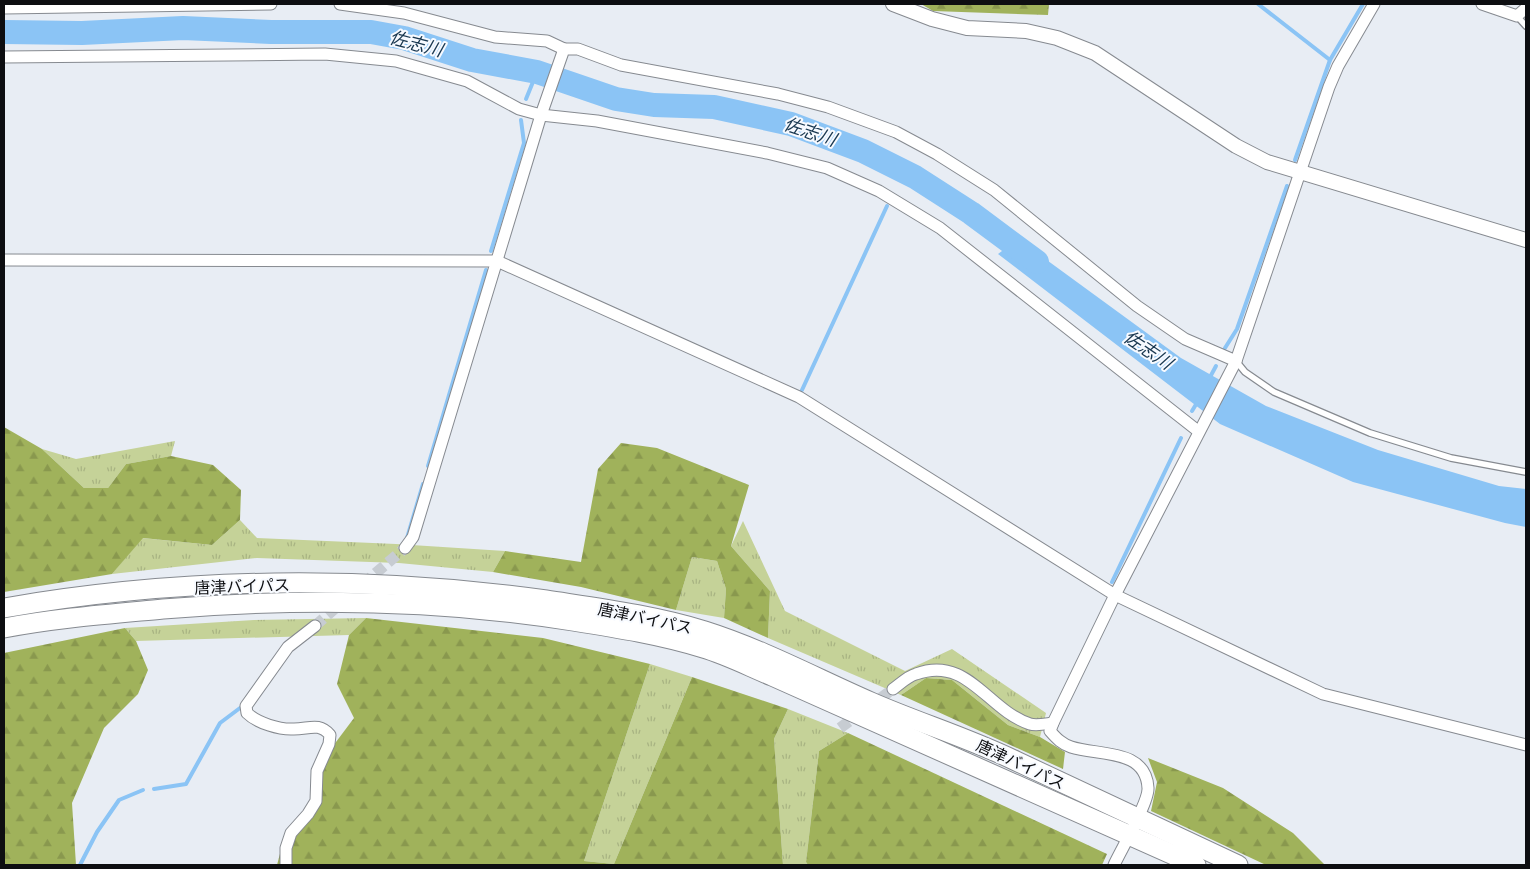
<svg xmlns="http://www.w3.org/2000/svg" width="1530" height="869" font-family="'IBM Plex Serif','Noto Sans JP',serif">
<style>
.grass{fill:url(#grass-tufts)}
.forest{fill:url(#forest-firs)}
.water{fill:#8bc4f5}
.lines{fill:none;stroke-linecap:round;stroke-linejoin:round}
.stream{stroke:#8bc4f5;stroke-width:4}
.river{stroke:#8bc4f5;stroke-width:24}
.minor-tunnel{stroke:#c7ccd2;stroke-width:11;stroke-dasharray:11 5.5;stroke-linecap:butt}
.service-casing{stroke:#868a90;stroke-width:8}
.minor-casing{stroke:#868a90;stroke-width:13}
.tertiary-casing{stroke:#868a90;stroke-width:16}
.trunk-casing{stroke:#868a90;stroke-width:21}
.service{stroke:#fff;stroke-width:5.5}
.minor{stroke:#fff;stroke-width:11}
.tertiary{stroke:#fff;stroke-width:14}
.trunk{stroke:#fff;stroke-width:19}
.labels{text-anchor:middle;stroke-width:4;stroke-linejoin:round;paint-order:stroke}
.street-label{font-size:16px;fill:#0d0e11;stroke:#f7faff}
.water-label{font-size:18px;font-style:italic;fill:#183750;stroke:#f7faff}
</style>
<defs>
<pattern id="grass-tufts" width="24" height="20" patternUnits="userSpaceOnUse" patternTransform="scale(1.25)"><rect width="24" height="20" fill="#c5d298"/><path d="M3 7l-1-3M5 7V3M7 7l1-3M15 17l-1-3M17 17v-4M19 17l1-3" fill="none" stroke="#a8b382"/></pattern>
<pattern id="forest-firs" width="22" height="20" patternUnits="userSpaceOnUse" patternTransform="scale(1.25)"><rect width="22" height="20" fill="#a0b25b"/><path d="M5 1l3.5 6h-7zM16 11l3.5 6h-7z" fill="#89984e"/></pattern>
</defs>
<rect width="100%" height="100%" fill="#e8edf4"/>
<g class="grass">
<path d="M 175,441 L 171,456 L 126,464 L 108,488 L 84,488 L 42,449 L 76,459 Z"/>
<path d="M 240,520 L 257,538 L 396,544 L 505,551 L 493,572 L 399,563 L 257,558 L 112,574 L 142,538 L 212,545 Z"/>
<path d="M 743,521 L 785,611 L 905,671 L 952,649 L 1046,713 L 1040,737 L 1008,725 L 952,680 L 926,678 L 901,695 L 768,638 L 770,591 L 731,546 Z"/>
<path d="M 692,557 L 717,561 L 726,589 L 724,618 L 676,610 Z"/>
<path d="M 366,618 L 349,635 L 136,641 L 125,628 L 254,620 Z"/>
<path d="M 650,664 L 692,677 L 614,864 L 584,861 Z"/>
<path d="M 788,709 L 848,733 L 819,751 L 806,862 L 808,865 L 783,865 L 774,739 Z"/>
</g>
<g class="forest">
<path d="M 921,4 L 1049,4 L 1048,15 L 933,11 Z"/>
<path d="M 4,427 L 42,449 L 84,488 L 108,488 L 126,464 L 171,456 L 213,465 L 241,490 L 240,520 L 212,545 L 143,538 L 112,574 L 4,592 Z"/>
<path d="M 621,443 L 657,448 L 749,485 L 731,546 L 770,591 L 768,638 L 724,618 L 726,589 L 717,561 L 692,557 L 676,610 L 581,587 L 493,572 L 505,551 L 581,562 L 598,469 Z"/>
<path d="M 366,618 L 543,638 L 650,664 L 584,861 L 614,864 L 692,677 L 788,709 L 774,739 L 783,865 L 277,865 L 286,831 L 314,799 L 318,766 L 354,718 L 337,684 L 349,635 Z"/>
<path d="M 125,628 L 136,641 L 148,670 L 138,694 L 104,728 L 72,803 L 76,865 L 4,865 L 4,653 Z"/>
<path d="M 926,678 L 952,680 L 1008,725 L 1040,737 L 1065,752 L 1063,769 L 901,695 Z"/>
<path d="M 848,733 L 1107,854 L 1102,865 L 808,865 L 806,862 L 819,751 Z"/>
<path d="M 1148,758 L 1223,788 L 1293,833 L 1325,865 L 1266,865 L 1151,811 L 1157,782 Z"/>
</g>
<path class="water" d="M 1018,239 L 1181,358 L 1266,406 L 1378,450 L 1499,486 L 1526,489 L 1526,527 L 1505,523 L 1353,482 L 1220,424 L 998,254 Z"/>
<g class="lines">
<g class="stream">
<path d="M 1258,4 L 1330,60"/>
<path d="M 526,99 L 537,72"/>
<path d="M 1295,160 L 1330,60 L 1363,4"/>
<path d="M 491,251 L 524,143 L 521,120"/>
<path d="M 1225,348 L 1237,329 L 1287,186"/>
<path d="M 1209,379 L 1216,366"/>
<path d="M 802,390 L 887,206"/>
<path d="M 1192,411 L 1198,401"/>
<path d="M 428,466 L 486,270"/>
<path d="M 407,538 L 423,484"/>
<path d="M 1112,582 L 1181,438"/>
<path d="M 154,789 L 186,784 L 220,723 L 240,708"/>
<path d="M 80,865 L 97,832 L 119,800 L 143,790"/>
</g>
<path class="river" d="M 4,32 L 82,33 L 183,28 L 271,32 L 371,32 L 404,38 L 472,60 L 537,72 L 616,99 L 654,105 L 714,107 L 791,124 L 863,151 L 915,177 L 971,213 L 1037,262"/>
<g class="minor-tunnel">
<path d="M 363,584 L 405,548"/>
<path d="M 315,626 L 341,603"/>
<path d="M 840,728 L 893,689"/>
</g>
<g class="service-casing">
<g id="service">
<path d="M 1517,16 L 1526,26"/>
<path d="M 1236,361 L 1245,372 L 1274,392 L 1370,433 L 1451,458 L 1526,472"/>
</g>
</g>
<g class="minor-casing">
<g id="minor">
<path d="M 340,4 L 404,13 L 495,37 L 547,41 L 564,49"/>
<path d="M 1482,4 L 1517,16 L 1526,8"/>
<path d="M 4,8 L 271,4"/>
<path d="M 4,57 L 325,54 L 396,61 L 467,81 L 519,109 L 541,115 L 597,121 L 767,153 L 827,168 L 879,191 L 940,228 L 1198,431"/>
<path d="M 4,260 L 497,261 L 799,397 L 1115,595 L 1323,694 L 1526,745"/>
<path d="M 405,548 L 413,537 L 541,115 L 564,49 L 578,49 L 621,65 L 778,94 L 828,107 L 896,132 L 937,154 L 994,190 L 1137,306 L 1185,339 L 1236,361"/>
<path d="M 893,689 C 900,684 908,676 916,674 C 968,655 987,710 1030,724 C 1036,726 1045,724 1053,723"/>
<path d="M 286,865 L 286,848 L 291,833 L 308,814 L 316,801 L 317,771 L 329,744 L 330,735 C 319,722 309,729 294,729 C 280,730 257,723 247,713 L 246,706 L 288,647 L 315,626"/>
<path d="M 1114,865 C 1121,850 1149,802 1148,788 C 1146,748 1098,756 1071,747 C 1062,744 1057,739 1050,731 L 1053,723 L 1115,595 L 1236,361 L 1329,87 L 1338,66 L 1374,4"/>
</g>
</g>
<g class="tertiary-casing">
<path id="tertiary" d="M 893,4 L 932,19 L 967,28 L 1026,31 L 1057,38 L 1095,53 L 1236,146 L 1267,162 L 1526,240"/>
</g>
<g class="trunk-casing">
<g id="trunk">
<path d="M 4,608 C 182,577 367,575 546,600 C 598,608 654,615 705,631 C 762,649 816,678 871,702 C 919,723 969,738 1016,761 C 1090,795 1164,830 1238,865"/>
<path d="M 4,628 C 57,618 110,614 163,609 C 300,598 437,599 573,621 C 617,628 661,635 703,648 C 727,655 750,667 772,676 L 1196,865"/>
</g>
</g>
<use href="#service" class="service"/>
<use href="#minor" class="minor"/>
<use href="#tertiary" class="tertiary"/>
<use href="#trunk" class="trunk"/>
</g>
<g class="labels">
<g class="street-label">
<text transform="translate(242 586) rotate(-2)" y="6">唐津バイパス</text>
<text transform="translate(645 618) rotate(12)" y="6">唐津バイパス</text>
<text transform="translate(1021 764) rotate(25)" y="6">唐津バイパス</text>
</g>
<g class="water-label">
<text transform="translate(416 44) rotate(15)" y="6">佐志川</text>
<text transform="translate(810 132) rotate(19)" y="6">佐志川</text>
<text transform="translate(1148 350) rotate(34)" y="6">佐志川</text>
</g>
</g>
<rect width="1530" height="869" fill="none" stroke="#0d0e11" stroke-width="10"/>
</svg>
